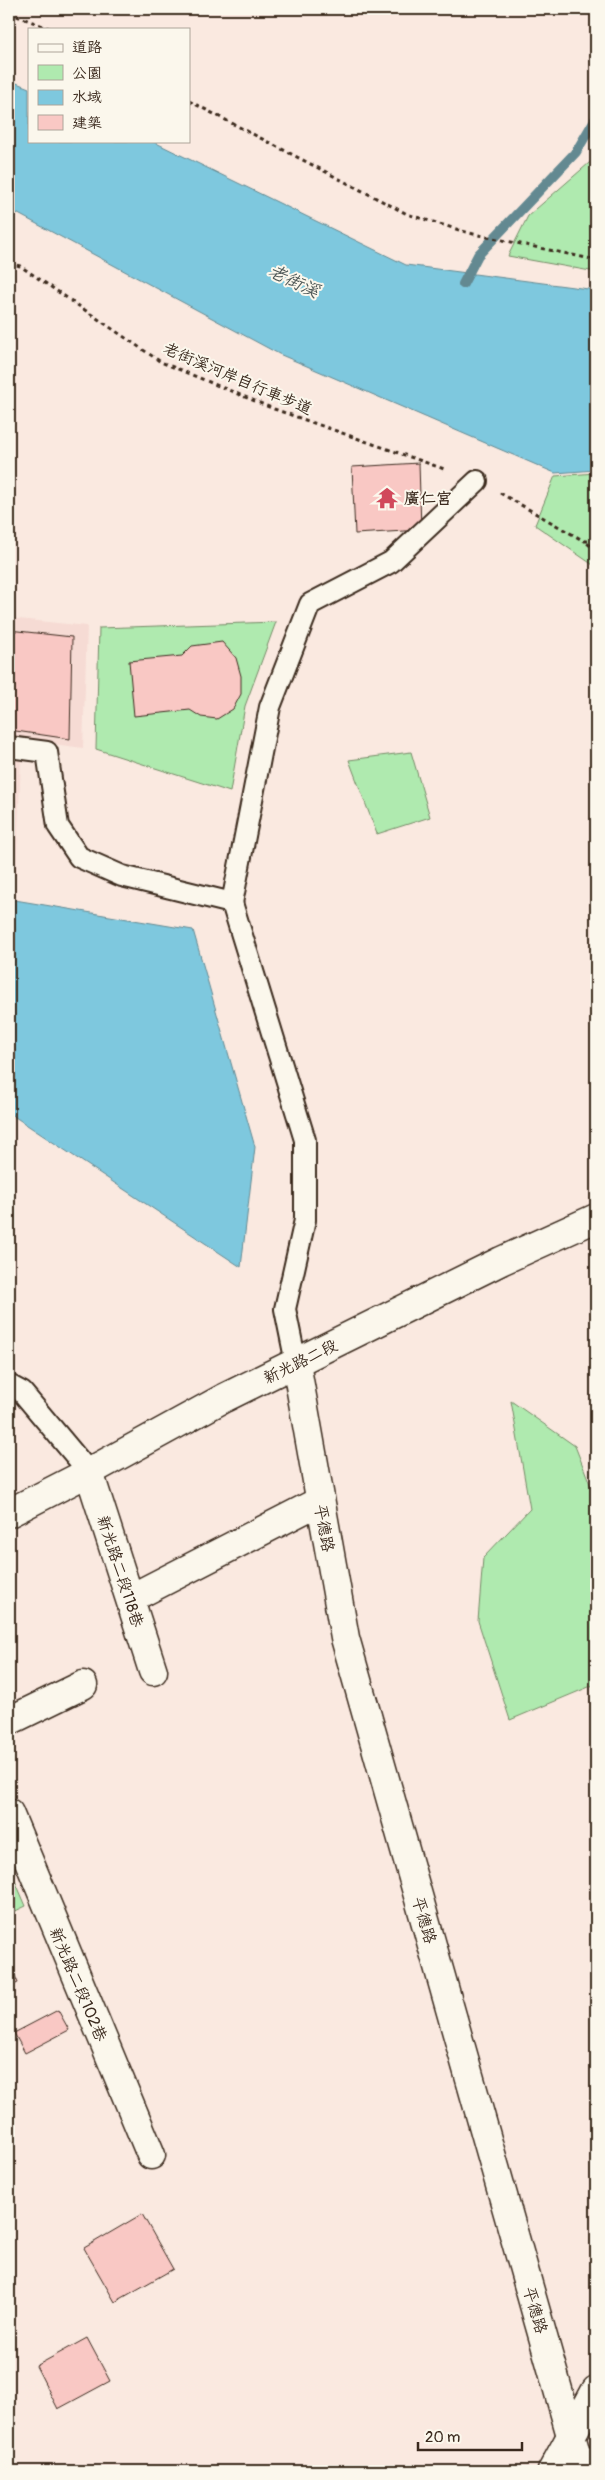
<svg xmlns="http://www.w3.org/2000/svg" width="605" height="2480" font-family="Pangolin,'LXGW WenKai TC',sans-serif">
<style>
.built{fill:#f6dbd4}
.green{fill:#afeaaf;stroke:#758a66}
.water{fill:#7ec8de;stroke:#638991}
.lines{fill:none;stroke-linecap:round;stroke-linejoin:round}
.stream{stroke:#638991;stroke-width:10}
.building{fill:#f9c8c4;stroke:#3b2a1e}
.service-casing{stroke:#3b2a1e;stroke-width:24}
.minor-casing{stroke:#3b2a1e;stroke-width:31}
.primary-casing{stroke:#3b2a1e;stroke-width:31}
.trunk-casing{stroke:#3b2a1e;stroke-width:31}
.path{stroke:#3b2a1e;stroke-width:3;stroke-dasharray:4 4;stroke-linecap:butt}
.service{stroke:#fbf7ec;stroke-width:20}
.minor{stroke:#fbf7ec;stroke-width:28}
.primary{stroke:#fbf7ec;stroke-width:28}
.trunk{stroke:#fbf7ec;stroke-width:28}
.labels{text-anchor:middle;stroke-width:4;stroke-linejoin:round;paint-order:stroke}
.street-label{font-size:16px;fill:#3b2a1e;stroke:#fbf7ec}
.poi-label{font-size:16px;font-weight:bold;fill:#3b2a1e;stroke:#fbf7ec;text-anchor:start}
.water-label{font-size:18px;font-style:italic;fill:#4f5958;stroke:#fbf7ec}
</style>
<rect width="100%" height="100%" fill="#fae9e0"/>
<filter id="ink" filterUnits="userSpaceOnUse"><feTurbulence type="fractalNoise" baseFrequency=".02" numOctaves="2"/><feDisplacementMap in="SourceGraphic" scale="10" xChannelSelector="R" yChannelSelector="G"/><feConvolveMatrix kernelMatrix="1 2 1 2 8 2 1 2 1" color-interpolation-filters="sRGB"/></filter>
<g filter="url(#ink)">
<g class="built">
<path d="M 9,618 L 87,626 L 83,748 L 9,738 Z"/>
<path d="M 9,758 L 21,760 L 16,875 L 9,874 Z"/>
</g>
<g class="green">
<path d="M 596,157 L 596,272 L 508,256 L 528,216 Z"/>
<path d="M 596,473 L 596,567 L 535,525 L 555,476 Z"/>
<path d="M 276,622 L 245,706 L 230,792 L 96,749 L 99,628 Z"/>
<path d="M 411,752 L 430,817 L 377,834 L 349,760 Z"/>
<path d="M 511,1401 L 575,1446 L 596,1499 L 596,1684 L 510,1720 L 478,1621 L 483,1558 L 530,1509 Z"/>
<path d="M 9,1867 L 26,1906 L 9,1914 Z"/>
</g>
<g class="water">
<path d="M 9,80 L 29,88 L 29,141 L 152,141 L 406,265 L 596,290 L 596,470 L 555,473 L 279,354 L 9,209 Z"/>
<path d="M 9,899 L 193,930 L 255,1147 L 241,1267 L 9,1113 Z"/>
</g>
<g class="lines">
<path class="stream" d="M 463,284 L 478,255 L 576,152 L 596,118"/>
</g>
<g class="building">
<path d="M 419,463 L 421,530 L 355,534 L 352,467 Z"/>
<path d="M 9,630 L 72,637 L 70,739 L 9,730 Z"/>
<path d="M 222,642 L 236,658 L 241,676 L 241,694 L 233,709 L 217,719 L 201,717 L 190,710 L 134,716 L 129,661 L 182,656 L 192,646 Z"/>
<path d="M 9,1962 L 18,1983 L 9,1987 Z"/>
<path d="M 58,2010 L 69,2030 L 25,2053 L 14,2033 Z"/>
<path d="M 142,2214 L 173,2269 L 115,2302 L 84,2248 Z"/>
<path d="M 87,2338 L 110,2381 L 58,2409 L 36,2366 Z"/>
</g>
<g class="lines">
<g class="service-casing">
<g id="service">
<path d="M 9,747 L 47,752 L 58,826 L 79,857 L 122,876 L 232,903 L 305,1140 L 305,1220 L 285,1309 L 296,1363"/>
<path d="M 232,903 L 270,707 L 310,604 L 391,562 L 477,481"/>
<path d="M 9,1385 L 22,1392 L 89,1472"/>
</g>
</g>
<g class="minor-casing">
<g id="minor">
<path d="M 296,1363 L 345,1638 L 581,2471"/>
<path d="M 89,1472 L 153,1671"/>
<path d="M 9,1513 L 89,1472 L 224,1398 L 501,1261 L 596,1218"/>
<path d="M 141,1593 L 320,1501"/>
<path d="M 9,1721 L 83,1685"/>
<path d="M 9,1813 L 151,2155"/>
</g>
</g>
<g class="primary-casing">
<path id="primary" d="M 552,2471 L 596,2390"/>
</g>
<g class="trunk-casing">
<path id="trunk" d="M 590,2471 L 596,2460"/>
</g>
<g class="path">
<path d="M 9,13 L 51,29"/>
<path d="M 189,101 L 407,214 L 469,233 L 596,260"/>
<path d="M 9,263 L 20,266 L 161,362 L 274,409 L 447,470"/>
<path d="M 500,493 L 584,541"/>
<path d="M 596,541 L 584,541 L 596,550"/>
</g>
<use href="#service" class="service"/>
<use href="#minor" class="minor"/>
<use href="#primary" class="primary"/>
<use href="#trunk" class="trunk"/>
</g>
</g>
<defs>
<g id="temple-bare" transform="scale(1.725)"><path d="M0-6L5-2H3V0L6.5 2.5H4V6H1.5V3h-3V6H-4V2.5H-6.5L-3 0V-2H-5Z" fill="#d1495b" stroke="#fbf7ec" stroke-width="2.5" paint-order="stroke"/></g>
</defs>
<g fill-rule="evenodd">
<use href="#temple-bare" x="387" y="498"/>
</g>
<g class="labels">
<g class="street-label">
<text transform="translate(238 378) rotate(23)" y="6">老街溪河岸自行車步道</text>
<text transform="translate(300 1361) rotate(-26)" y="6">新光路二段</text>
<text transform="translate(325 1528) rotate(80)" y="6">平德路</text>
<text transform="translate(121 1571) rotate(72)" y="6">新光路二段118巷</text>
<text transform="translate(425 1920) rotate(74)" y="6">平德路</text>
<text transform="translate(79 1984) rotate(67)" y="6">新光路二段102巷</text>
<text transform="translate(536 2310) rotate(74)" y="6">平德路</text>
</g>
<g class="poi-label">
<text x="404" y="504">廣仁宮</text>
</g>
<g class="water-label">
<text transform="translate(294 281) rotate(25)" y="6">老街溪</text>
</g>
</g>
<rect width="605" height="2480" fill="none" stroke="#fbf7ec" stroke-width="30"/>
<rect x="15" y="15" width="575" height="2450" fill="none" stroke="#3b2a1e" stroke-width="2" filter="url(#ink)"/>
<rect x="28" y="28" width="162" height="115" fill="#fbf7ec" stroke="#aea59a"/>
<rect x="38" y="44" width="25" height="8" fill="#fbf7ec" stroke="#aea59a"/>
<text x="72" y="52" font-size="15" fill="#3b2a1e">道路</text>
<rect x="38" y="65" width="25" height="15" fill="#afeaaf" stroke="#aea59a"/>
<text x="72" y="78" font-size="15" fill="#3b2a1e">公園</text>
<rect x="38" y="90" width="25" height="15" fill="#7ec8de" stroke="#aea59a"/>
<text x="72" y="102" font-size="15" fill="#3b2a1e">水域</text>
<rect x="38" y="115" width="25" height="15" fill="#f9c8c4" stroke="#aea59a"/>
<text x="72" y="128" font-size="15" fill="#3b2a1e">建築</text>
<path d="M418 2442v8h104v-8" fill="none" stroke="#3b2a1e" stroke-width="2.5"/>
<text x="425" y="2442" font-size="15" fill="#3b2a1e" stroke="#fbf7ec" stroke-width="4" paint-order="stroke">20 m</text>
</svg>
